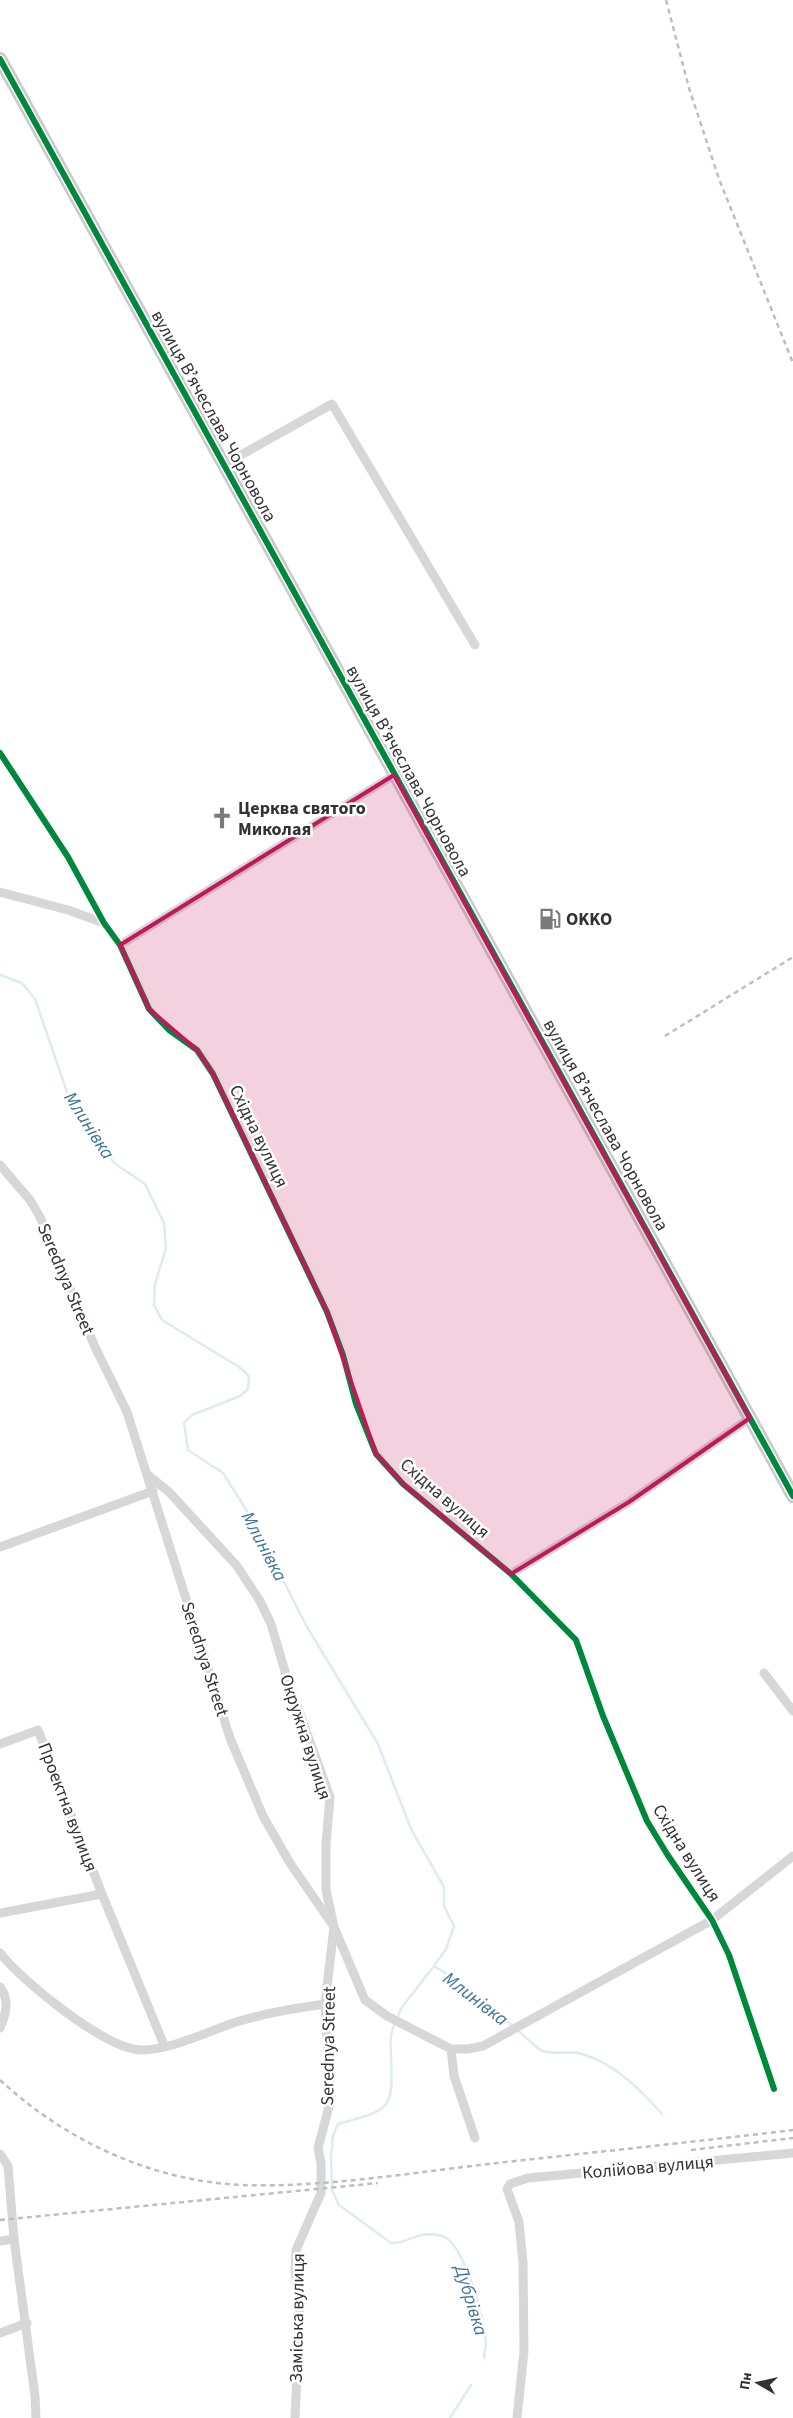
<svg xmlns="http://www.w3.org/2000/svg" width="793" height="2418" font-family="'Source Sans 3',sans-serif">
<style>
.lines{fill:none;stroke-linecap:round;stroke-linejoin:round}
.stream{stroke:#ddebf3;stroke-width:2.5}
.street{stroke:#d7d7d7;stroke-width:9}
.primary{stroke:#cacaca;stroke-width:14}
.rail{stroke:#bebebe;stroke-width:2.5;stroke-dasharray:5 4;stroke-linecap:butt}
.cycleway-casing{stroke:#fff;stroke-width:9}
.cycleway{stroke:#00873e;stroke-width:6}
.marked{fill:#c2185b;fill-opacity:0.2;stroke:#c2185b;stroke-width:4;stroke-linejoin:round}
.labels{text-anchor:middle;stroke-width:5;stroke-linejoin:round;paint-order:stroke}
.street-label{font-size:18px;fill:#333;stroke:#fff}
.poi-label{font-size:18px;font-weight:bold;fill:#333;stroke:#fff;text-anchor:start}
.water-label{font-size:19px;font-style:italic;fill:#3f7597;stroke:#fff}
</style>
<rect width="100%" height="100%" fill="#fff"/>
<g class="lines">
<g class="stream">
<path d="M 0,975 L 22,983 L 35,999 L 68,1095 L 114,1163 L 145,1184 L 164,1223 L 166,1248 L 155,1284 L 154,1305 L 162,1320 L 239,1367 L 249,1376 L 248,1389 L 240,1396 L 192,1415 L 184,1423 L 188,1450 L 223,1473 L 252,1519 L 307,1627 L 378,1744 L 411,1829 L 444,1887 L 444,1906 L 454,1926 L 446,1949 L 434,1966 L 468,1987 L 540,2050 C 554,2056 568,2050 582,2054 C 614,2063 641,2090 662,2114"/>
<path d="M 397,2018 L 402,2007 L 434,1966"/>
<path d="M 395,2023 C 390,2033 390,2042 391,2053 C 393,2110 393,2109 338,2124 L 333,2136 L 331,2157 L 332,2190 L 339,2205 L 391,2243 C 410,2244 417,2229 442,2236 C 464,2242 485,2321 486,2343 C 486,2348 484,2353 484,2358"/>
<path d="M 450,2418 L 471,2385"/>
</g>
<g class="street">
<path d="M 223,465 L 332,404 L 475,645"/>
<path d="M 0,753 L 68,857 L 104,923 L 120,945 L 149,1009 L 169,1030 L 197,1050 L 213,1074 L 327,1312 L 343,1355 L 356,1404 L 376,1454 L 403,1484 L 511,1574 L 576,1640 L 603,1716 L 647,1821 L 667,1854 L 712,1920 L 729,1955 L 774,2089"/>
<path d="M 0,892 L 68,910 L 104,923"/>
<path d="M 120,945 L 394,775"/>
<path d="M 0,1165 L 30,1200 L 40,1217 L 95,1347 L 127,1412 L 230,1738 L 263,1816 L 290,1863 L 334,1927 L 325,2004 L 331,2099 L 318,2148 L 321,2163 L 321,2193 L 296,2250 L 295,2272 L 300,2308 L 295,2418"/>
<path d="M 148,1475 L 169,1492 L 237,1566 L 260,1601 L 271,1624 L 287,1678 L 330,1797 L 326,1844 L 326,1890 L 334,1927 L 365,2000 L 387,2016 L 451,2049 L 468,2049 L 483,2046 L 712,1920 L 793,1856"/>
<path d="M 0,1547 L 153,1491"/>
<path d="M 511,1574 L 629,1502 L 750,1418"/>
<path d="M 764,1673 L 793,1711"/>
<path d="M 0,1744 L 38,1730 L 102,1894 L 164,2045"/>
<path d="M 0,1913 L 102,1894"/>
<path d="M 0,1953 C 22,1981 106,2050 142,2050 C 171,2050 209,2031 236,2022 C 266,2013 295,2008 325,2004"/>
<path d="M 0,1987 C 10,2000 6,2014 0,2028"/>
<path d="M 451,2049 L 454,2076 L 475,2138"/>
<path d="M 0,2154 L 8,2166 L 14,2239 L 35,2396 L 36,2418"/>
<path d="M 0,2241 L 14,2239"/>
<path d="M 0,2333 L 27,2323"/>
<path d="M 517,2418 L 524,2351 L 523,2263 L 519,2222 L 507,2189 L 510,2184 L 528,2178 L 793,2153"/>
</g>
<path class="primary" d="M 0,59 L 793,1496"/>
<g class="rail">
<path d="M 666,0 L 689,88 L 719,179 L 793,363"/>
<path d="M 665,1036 L 793,957"/>
<path d="M 0,2080 C 66,2141 152,2181 242,2185 C 323,2188 416,2172 497,2163 C 596,2152 694,2142 793,2130"/>
<path d="M 691,2150 L 793,2138"/>
<path d="M 0,2220 L 378,2183"/>
</g>
<g class="cycleway-casing">
<g id="cycleway">
<path d="M 0,59 L 793,1496"/>
<path d="M 0,753 L 68,857 L 104,923 L 120,945 L 149,1009 L 169,1030 L 197,1050 L 213,1074 L 327,1312 L 343,1355 L 356,1404 L 376,1454 L 403,1484 L 511,1574 L 576,1640 L 603,1716 L 647,1821 L 667,1854 L 712,1920 L 729,1955 L 774,2089"/>
</g>
</g>
<use href="#cycleway" class="cycleway"/>
</g>
<path class="marked" d="M 394,775 L 750,1418 L 629,1502 L 511,1574 L 403,1484 L 376,1454 L 327,1312 L 213,1074 L 197,1050 L 149,1009 L 120,945 Z"/>
<defs>
<g id="church-bare" transform="scale(1.725)"><path d="M-1.2-6h2.4v3.5h3.3v2.4h-3.3V6h-2.4V-.1h-3.3v-2.4h3.3Z" fill="#7a7a7a" stroke="#fff" stroke-width="2.5" paint-order="stroke"/></g>
<g id="fuel-bare" transform="scale(1.725)"><path d="M-5.5-6h7V0h2V4h1.3V-2.5L3-4.5l.8-.8L6-3V5H2.5V1h-1V6h-7ZM-4.2-4.7v3.2H.2V-4.7Z" fill="#7a7a7a" stroke="#fff" stroke-width="2.5" paint-order="stroke"/></g>
</defs>
<g fill-rule="evenodd">
<use href="#church-bare" x="222" y="818"/>
<use href="#fuel-bare" x="550" y="919"/>
</g>
<g class="labels">
<g class="street-label">
<text transform="translate(214 416) rotate(61)" y="6">вулиця Вʼячеслава Чорновола</text>
<text transform="translate(409 771) rotate(61)" y="6">вулиця Вʼячеслава Чорновола</text>
<text transform="translate(606 1125) rotate(61)" y="6">вулиця Вʼячеслава Чорновола</text>
<text transform="translate(259 1136) rotate(64)" y="6">Східна вулиця</text>
<text transform="translate(66 1279) rotate(67)" y="6">Serednya Street</text>
<text transform="translate(445 1498) rotate(41)" y="6">Східна вулиця</text>
<text transform="translate(205 1659) rotate(72)" y="6">Serednya Street</text>
<text transform="translate(306 1737) rotate(72)" y="6">Окружна вулиця</text>
<text transform="translate(68 1807) rotate(69)" y="6">Проектна вулиця</text>
<text transform="translate(687 1853) rotate(58)" y="6">Східна вулиця</text>
<text transform="translate(328 2046) rotate(-89)" y="6">Serednya Street</text>
<text transform="translate(648 2167) rotate(-5)" y="6">Колійова вулиця</text>
<text transform="translate(297 2318) rotate(-89)" y="6">Заміська вулиця</text>
</g>
<g class="poi-label">
<text x="238" y="814">Церква святого<tspan x="238" dy="21">Миколая</tspan></text>
<text x="566" y="925">OKKO</text>
</g>
<g class="water-label">
<text transform="translate(90 1125) rotate(57)" y="7">Млинівка</text>
<text transform="translate(265 1546) rotate(62)" y="7">Млинівка</text>
<text transform="translate(476 1998) rotate(37)" y="7">Млинівка</text>
<text transform="translate(472 2300) rotate(73)" y="7">Дубрівка</text>
</g>
</g>
<g transform="translate(758 2383) rotate(279)" stroke="#ffffff" stroke-width="4" paint-order="stroke">
<path d="M0-4L9 19L0 12L-9 19Z" fill="#333333"/>
<text y="-8" font-size="14" font-weight="bold" text-anchor="middle" fill="#333333">Пн</text>
</g>
</svg>
